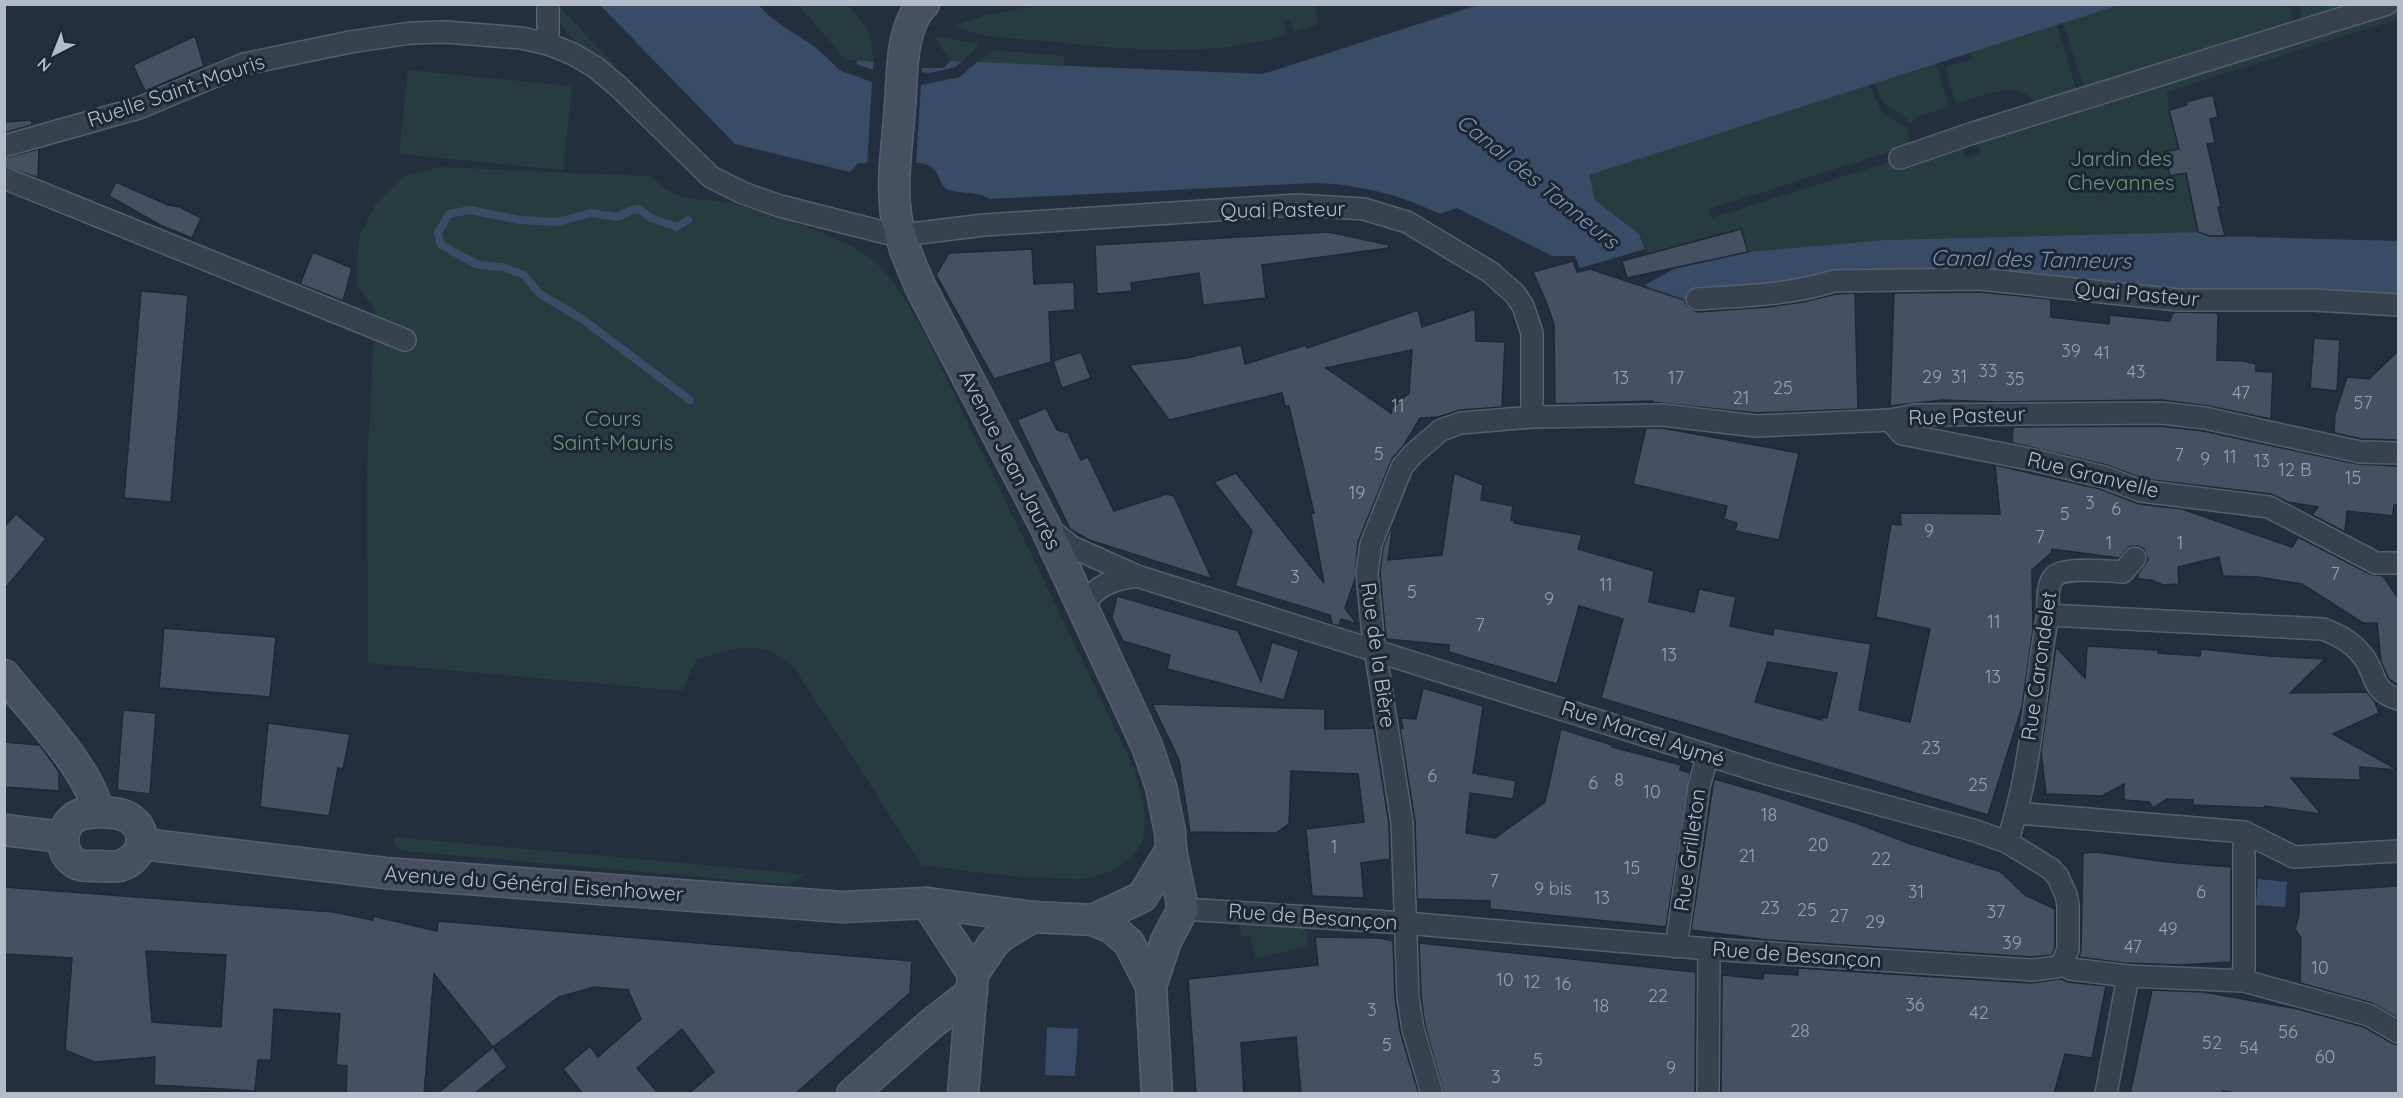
<svg xmlns="http://www.w3.org/2000/svg" width="2403" height="1098" font-family="Quicksand,sans-serif">
<style>
.green{fill:#263c3f}
.water{fill:#394c67}
.pier{fill:#242f3e}
.lines{fill:none;stroke-linecap:round;stroke-linejoin:round}
.stream{stroke:#394c67;stroke-width:8}
.building{fill:#455162;stroke:#1f2835;stroke-width:1.5;fill-rule:evenodd}
.street-casing{stroke:#565f6c;stroke-width:24}
.secondary-casing{stroke:#565f6c;stroke-width:33}
.street{stroke:#38414e;stroke-width:21}
.secondary{stroke:#465061;stroke-width:30}
.labels{text-anchor:middle;stroke-width:6;stroke-linejoin:round;paint-order:stroke}
.number-label{font-size:18px;fill:#98a1af}
.street-label{font-size:21px;fill:#b4bcc9;stroke:#1d2633}
.park-label{font-size:21px;fill:#6b9a76;stroke:#1d2633}
.water-label{font-size:22px;font-style:italic;fill:#7c92b1;stroke:#1d2633}
</style>
<rect width="100%" height="100%" fill="#242f3e"/>
<g class="green">
<path d="M 2281,4 L 2291,9 L 2292,26 L 2085,90 L 2063,22 L 2119,5 Z"/>
<path d="M 557,5 L 619,69 C 595,54 555,38 557,5 Z"/>
<path d="M 798,5 L 848,5 L 870,33 L 873,61 L 846,60 Z"/>
<path d="M 1039,5 L 1314,5 L 1319,24 L 1294,32 L 1290,20 L 1283,22 L 1287,34 C 1219,59 1117,49 1045,41 C 1027,39 1009,39 990,36 C 979,35 967,30 955,26 L 985,15 Z"/>
<path d="M 2300,5 L 2367,5 L 2302,24 Z"/>
<path d="M 2398,10 L 2398,19 L 2166,92 L 2198,232 L 1885,240 L 1748,252 L 1740,229 L 1648,254 L 1639,234 L 1595,200 L 1588,175 L 1869,85 L 1881,111 L 1908,129 L 1910,145 L 1710,209 L 1711,218 L 1892,161 L 1961,147 L 1966,157 L 1980,153 L 1978,144 L 1981,138 Z"/>
<path d="M 2057,25 L 2077,92 L 2036,103 C 2016,78 1981,97 1956,104 L 1945,67 L 1972,59 L 1970,52 Z"/>
<path d="M 937,36 L 979,44 L 979,45 L 960,63 L 950,61 L 935,38 Z"/>
<path d="M 992,50 L 1065,56 L 1063,65 L 975,64 Z"/>
<path d="M 1936,64 L 1949,106 L 1918,117 L 1911,123 C 1893,105 1883,113 1875,83 Z"/>
<path d="M 408,70 L 572,86 L 563,170 L 399,154 Z"/>
<path d="M 439,167 L 649,176 C 658,182 666,190 676,194 C 691,201 713,199 730,203 C 766,212 847,237 874,261 C 896,280 914,315 928,340 L 1135,770 C 1140,791 1149,816 1143,838 C 1137,863 1105,876 1082,879 C 1073,880 1063,878 1054,878 C 1010,878 966,871 922,865 L 794,667 C 787,662 778,654 770,651 C 747,643 717,652 696,660 L 682,691 L 368,663 L 367,469 L 375,310 L 357,285 L 359,238 L 375,204 L 404,176 Z"/>
<path d="M 394,837 L 805,874 L 792,883 L 781,884 L 403,851 L 394,845 Z"/>
<path d="M 1240,924 L 1306,927 L 1308,947 L 1256,958 L 1250,936 L 1241,937 Z"/>
</g>
<g class="water">
<path d="M 600,5 L 759,5 C 773,23 793,32 812,45 C 827,55 834,69 850,74 L 858,60 L 920,68 L 944,68 L 950,61 L 1263,74 L 1478,5 L 2119,5 L 1589,175 L 1595,200 L 1639,234 L 1645,249 L 1580,268 L 1575,256 L 1552,256 L 1457,208 L 1440,214 C 1400,195 1359,184 1314,183 L 990,199 C 977,191 964,194 949,190 C 939,186 940,174 933,168 C 921,158 875,163 858,163 L 850,172 L 735,144 Z"/>
<path d="M 2198,232 L 2210,236 L 2398,241 L 2398,299 L 2172,294 L 1980,274 L 1696,304 L 1658,293 L 1645,285 L 1678,267 L 1748,252 L 1885,240 Z"/>
<path d="M 2258,879 L 2287,882 L 2285,907 L 2256,905 Z"/>
<path d="M 1047,1027 L 1078,1029 L 1075,1076 L 1045,1075 Z"/>
</g>
<path class="pier" d="M 816,44 L 841,68 L 849,70 L 853,63 L 873,70 L 874,59 L 922,65 L 922,72 L 930,73 L 955,67 L 963,60 L 978,61 L 960,77 L 921,85 L 916,166 L 867,166 L 872,82 L 839,70 Z"/>
<g class="lines">
<path class="stream" d="M 688,220 L 677,227 L 651,218 L 639,209 L 633,210 L 617,217 L 590,213 L 558,222 L 519,220 L 470,210 L 449,214 L 438,233 L 441,245 L 478,265 L 503,267 L 524,275 L 540,294 L 582,319 L 690,400"/>
</g>
<g class="building">
<path d="M 195,36 L 204,66 L 145,91 L 133,65 Z"/>
<path d="M 2213,95 L 2218,117 L 2210,119 L 2215,143 L 2207,144 L 2221,206 L 2218,208 L 2225,236 L 2210,236 L 2198,232 L 2186,173 L 2170,176 L 2164,152 L 2179,149 L 2169,110 L 2187,105 L 2186,102 Z"/>
<path d="M 32,120 L 32,125 L 4,133 L 4,122 Z"/>
<path d="M 39,149 L 38,178 L 4,166 L 4,158 Z"/>
<path d="M 116,182 L 168,205 L 180,207 L 201,218 L 192,238 L 160,225 L 109,196 Z"/>
<path d="M 1741,229 L 1748,252 L 1627,278 L 1622,261 Z"/>
<path d="M 1329,232 L 1389,245 L 1389,248 L 1262,265 L 1266,298 L 1203,305 L 1199,273 L 1131,283 L 1132,291 L 1097,294 L 1095,245 Z"/>
<path d="M 1032,249 L 1034,284 L 1074,282 L 1075,310 L 1049,312 L 1051,362 L 994,379 L 936,275 L 949,253 Z"/>
<path d="M 313,252 L 352,268 L 343,301 L 300,284 Z"/>
<path d="M 1573,261 L 1577,272 L 1590,269 L 1684,300 L 1687,306 L 1697,312 L 1768,307 L 1803,302 L 1836,294 L 1855,293 L 1858,409 L 1756,413 L 1651,402 L 1652,401 L 1555,404 L 1554,325 L 1547,304 L 1533,272 Z"/>
<path d="M 141,291 L 188,295 L 171,502 L 124,498 Z"/>
<path d="M 1978,292 L 2051,299 L 2051,317 L 2109,324 L 2110,315 L 2169,321 L 2174,312 L 2218,313 L 2217,360 L 2243,361 L 2256,364 L 2256,371 L 2273,372 L 2271,419 L 2208,406 L 2161,400 L 1997,402 L 1943,400 L 1890,406 L 1894,293 Z"/>
<path d="M 1475,309 L 1476,341 L 1505,342 L 1502,407 L 1460,410 L 1438,417 L 1420,418 L 1404,445 L 1392,459 L 1358,542 L 1355,579 L 1345,608 L 1357,624 L 1341,619 L 1339,626 L 1332,624 L 1330,615 L 1235,586 L 1252,531 L 1214,482 L 1236,473 L 1324,583 L 1311,514 L 1314,513 L 1289,406 L 1285,406 L 1282,393 L 1169,420 L 1129,365 L 1187,358 L 1241,345 L 1245,364 L 1306,345 L 1307,348 L 1418,310 L 1422,327 ZM 1412,350 L 1409,393 L 1392,408 L 1391,413 L 1326,368 Z"/>
<path d="M 2314,338 L 2340,340 L 2337,391 L 2310,388 Z"/>
<path d="M 2398,351 L 2398,440 L 2362,439 L 2334,433 L 2335,414 L 2347,377 L 2369,379 Z"/>
<path d="M 1081,352 L 1091,378 L 1062,388 L 1053,361 Z"/>
<path d="M 1046,408 L 1057,430 L 1068,433 L 1081,460 L 1088,457 L 1114,511 L 1167,494 L 1174,496 L 1212,579 L 1089,540 L 1070,529 L 1017,420 Z"/>
<path d="M 2160,426 L 2203,431 L 2357,464 L 2398,466 L 2398,505 L 2394,505 L 2393,516 L 2347,511 L 2345,532 L 2312,515 L 2318,507 L 2288,502 L 2271,494 L 2144,479 L 2107,465 L 2012,443 L 2013,427 Z"/>
<path d="M 1646,428 L 1662,428 L 1799,453 L 1779,540 L 1735,531 L 1737,523 L 1724,519 L 1727,506 L 1633,484 Z"/>
<path d="M 1995,465 L 2100,489 L 2139,504 L 2182,509 L 2292,547 L 2298,537 L 2370,574 L 2383,576 L 2398,598 L 2398,685 L 2389,679 L 2381,662 L 2377,623 L 2363,623 L 2302,584 L 2258,577 L 2223,576 L 2219,557 L 2178,567 L 2179,584 L 2163,585 L 2151,580 L 2138,579 L 2138,574 L 2148,560 L 2144,549 L 2138,546 L 2130,546 L 2119,558 L 2052,549 L 2052,552 L 2032,570 L 2033,629 L 2022,707 L 1988,815 L 1601,698 L 1623,619 L 1579,606 L 1557,684 L 1449,652 L 1449,645 L 1386,639 L 1380,573 L 1383,547 L 1390,530 L 1392,531 L 1388,560 L 1442,555 L 1454,473 L 1483,485 L 1481,500 L 1513,506 L 1511,520 L 1515,521 L 1514,523 L 1582,535 L 1578,549 L 1654,571 L 1649,602 L 1694,612 L 1699,589 L 1736,597 L 1730,626 L 1773,635 L 1774,628 L 1871,644 L 1859,710 L 1910,722 L 1930,629 L 1876,617 L 1891,524 L 1901,525 L 1900,513 L 2000,514 ZM 1768,662 L 1837,673 L 1827,718 L 1822,717 L 1822,720 L 1755,702 Z"/>
<path d="M 16,514 L 46,539 L 4,590 L 4,527 Z"/>
<path d="M 1117,596 L 1238,631 L 1261,681 L 1272,642 L 1299,651 L 1284,700 L 1167,669 L 1170,655 L 1123,641 L 1112,618 Z"/>
<path d="M 164,628 L 276,637 L 270,697 L 159,688 Z"/>
<path d="M 2087,646 L 2158,650 L 2158,653 L 2200,656 L 2201,649 L 2269,656 L 2325,659 L 2290,693 L 2367,692 L 2375,702 L 2379,713 L 2333,734 L 2398,770 L 2360,767 L 2360,780 L 2291,778 L 2321,814 L 2265,806 L 2265,808 L 2193,805 L 2193,800 L 2167,799 L 2153,808 L 2149,802 L 2124,800 L 2124,784 L 2102,796 L 2046,794 L 2041,751 L 2056,647 L 2085,678 Z"/>
<path d="M 1423,688 L 1483,706 L 1473,773 L 1516,781 L 1513,799 L 1470,793 L 1466,833 L 1495,838 L 1545,802 L 1561,729 L 1612,745 L 1612,747 L 1681,765 L 1680,770 L 1690,773 L 1666,927 L 1490,909 L 1490,901 L 1417,899 L 1415,821 L 1400,728 L 1403,728 L 1401,718 L 1416,719 Z"/>
<path d="M 1152,704 L 1325,709 L 1325,729 L 1374,728 L 1389,824 L 1390,859 L 1361,863 L 1364,898 L 1312,896 L 1306,829 L 1364,822 L 1358,774 L 1291,771 L 1289,824 L 1276,833 L 1190,832 L 1179,760 Z"/>
<path d="M 123,710 L 156,713 L 150,794 L 117,790 Z"/>
<path d="M 268,723 L 350,734 L 343,769 L 338,768 L 329,816 L 260,807 Z"/>
<path d="M 4,742 L 40,745 L 59,772 L 59,791 L 4,787 Z"/>
<path d="M 1714,779 L 1764,793 L 1859,824 L 1908,843 L 2001,872 L 2025,895 L 2055,909 L 2055,947 L 2052,955 L 2032,957 L 1768,940 L 1691,930 Z"/>
<path d="M 2096,852 L 2167,862 L 2231,867 L 2231,962 L 2180,965 L 2123,963 L 2079,957 L 2081,950 L 2083,853 Z"/>
<path d="M 2398,886 L 2398,1018 L 2372,1003 L 2300,983 L 2301,938 L 2295,929 L 2299,915 L 2299,892 Z"/>
<path d="M 4,887 L 334,912 L 373,920 L 373,916 L 437,931 L 438,921 L 912,961 L 910,993 L 795,1094 L 688,1094 L 714,1072 L 682,1029 L 637,1068 L 659,1094 L 583,1094 L 563,1069 L 590,1046 L 598,1057 L 641,1019 L 628,990 L 594,987 L 559,997 L 493,1047 L 434,974 L 424,1094 L 346,1094 L 347,1066 L 336,1065 L 340,1014 L 274,1009 L 271,1060 L 258,1060 L 255,1091 L 154,1085 L 155,1057 L 94,1062 L 65,1050 L 72,958 L 4,954 ZM 146,951 L 226,955 L 221,1027 L 152,1022 Z"/>
<path d="M 1315,937 L 1380,938 L 1393,941 L 1395,997 L 1400,1031 L 1419,1094 L 1301,1094 L 1296,1037 L 1241,1043 L 1244,1094 L 1196,1094 L 1188,979 L 1318,965 Z"/>
<path d="M 1419,943 L 1696,972 L 1695,1094 L 1444,1094 L 1425,1026 L 1421,996 Z"/>
<path d="M 1798,968 L 2031,983 L 2061,979 L 2068,982 L 2106,986 L 2092,1058 L 2065,1054 L 2054,1094 L 1721,1094 L 1722,975 L 1763,979 L 1764,973 L 1798,975 Z"/>
<path d="M 2152,990 L 2204,992 L 2298,1009 L 2364,1027 L 2392,1043 L 2398,1045 L 2398,1094 L 2241,1094 L 2223,1091 L 2222,1094 L 2130,1094 Z"/>
<path d="M 493,1047 L 507,1067 L 474,1094 L 437,1094 Z"/>
</g>
<g class="lines">
<g class="street-casing">
<g id="street">
<path d="M 548,44 L 548,4"/>
<path d="M 4,146 L 139,108 L 244,64 L 350,42 L 411,33 L 446,32 L 521,38 L 548,44 L 573,54 L 595,67 L 619,87 L 711,177 L 743,193 L 780,206 L 886,233 L 919,233 L 984,225 L 1296,205 L 1364,209 L 1407,222 L 1490,272 L 1515,294 L 1523,306 L 1532,333 L 1532,417"/>
<path d="M 1900,158 L 1970,134 L 2387,4"/>
<path d="M 4,178 L 405,340"/>
<path d="M 1697,299 C 1743,296 1790,295 1834,281 L 1979,279 L 2178,300 L 2314,300 L 2398,305"/>
<path d="M 1890,420 L 1902,434 L 2034,460 L 2104,477 L 2141,491 L 2269,507 L 2376,563 L 2398,563"/>
<path d="M 1048,528 L 1072,547 L 1137,576 L 1768,774 L 1973,830 L 2007,842 L 2051,869 L 2058,877 L 2066,895 L 2068,905 L 2068,950 L 2062,963 L 2057,967 L 2032,970 L 1709,949 L 1405,923 L 1183,909"/>
<path d="M 1083,605 C 1097,585 1114,579 1137,576"/>
<path d="M 2048,615 L 2323,629 C 2338,635 2351,641 2362,655 C 2378,674 2369,690 2398,699"/>
<path d="M 2016,813 L 2244,832 L 2294,857 L 2398,851"/>
<path d="M 2007,842 C 2032,771 2034,694 2047,620 C 2049,607 2045,585 2055,576 C 2064,567 2109,571 2123,572 L 2135,558"/>
<path d="M 1676,947 L 1699,786 L 1708,755"/>
<path d="M 2062,963 L 2070,969 L 2128,976 L 2244,981 L 2369,1015 L 2398,1032"/>
<path d="M 2244,981 L 2244,832"/>
<path d="M 1432,1094 L 1413,1029 L 1408,997 L 1402,823 L 1373,636 L 1367,573 L 1371,544 L 1402,467 L 1413,454 L 1441,430 L 1461,423 L 1532,417 L 1663,415 L 1756,426 L 1890,420 L 1915,415 L 2161,413 L 2205,418 L 2360,452 L 2398,453"/>
<path d="M 1708,1094 L 1709,949"/>
<path d="M 2106,1094 L 2128,976"/>
</g>
</g>
<g class="secondary-casing">
<g id="secondary">
<path d="M 924,4 C 914,13 910,25 907,36 C 901,58 902,83 900,105 C 898,141 891,179 896,215 C 900,240 911,265 921,288 L 1044,524 L 1147,746 L 1161,787 L 1170,832 L 1171,850 L 1183,909 L 1166,941 L 1151,986"/>
<path d="M 4,675 C 31,709 91,771 98,812"/>
<path d="M 98,812 C 106,813 117,812 125,816 C 145,824 147,848 131,860 C 121,868 112,867 100,866 C 93,866 83,867 77,864 C 57,854 60,823 79,815 C 85,813 92,813 98,812 Z"/>
<path d="M 4,830 L 63,837"/>
<path d="M 143,844 L 385,873 L 842,907 L 927,903 L 1033,917 L 1093,920 L 1112,928 L 1129,943 L 1151,986 L 1157,1094"/>
<path d="M 927,903 L 973,974"/>
<path d="M 1093,920 L 1142,897 L 1171,850"/>
<path d="M 852,1094 L 931,1024 L 972,992"/>
<path d="M 963,1094 L 973,974 L 993,944 L 1001,936 L 1033,917"/>
</g>
</g>
<use href="#street" class="street"/>
<use href="#secondary" class="secondary"/>
</g>
<g class="labels">
<g class="number-label">
<text x="2071" y="357">39</text>
<text x="2102" y="359">41</text>
<text x="1988" y="377">33</text>
<text x="2136" y="378">43</text>
<text x="1932" y="383">29</text>
<text x="1959" y="383">31</text>
<text x="1621" y="384">13</text>
<text x="1676" y="384">17</text>
<text x="2015" y="385">35</text>
<text x="1783" y="394">25</text>
<text x="2241" y="399">47</text>
<text x="1741" y="404">21</text>
<text x="2363" y="409">57</text>
<text x="1398" y="412">11</text>
<text x="1379" y="460">5</text>
<text x="2179" y="461">7</text>
<text x="2230" y="463">11</text>
<text x="2205" y="465">9</text>
<text x="2262" y="467">13</text>
<text x="2295" y="476">12 B</text>
<text x="2353" y="484">15</text>
<text x="1357" y="499">19</text>
<text x="2090" y="509">3</text>
<text x="2116" y="515">6</text>
<text x="2065" y="520">5</text>
<text x="1929" y="537">9</text>
<text x="2040" y="543">7</text>
<text x="2109" y="549">1</text>
<text x="2180" y="549">1</text>
<text x="2335" y="580">7</text>
<text x="1295" y="583">3</text>
<text x="1606" y="591">11</text>
<text x="1412" y="598">5</text>
<text x="1549" y="605">9</text>
<text x="1994" y="628">11</text>
<text x="1480" y="631">7</text>
<text x="1669" y="661">13</text>
<text x="1993" y="683">13</text>
<text x="1931" y="754">23</text>
<text x="1432" y="782">6</text>
<text x="1619" y="786">8</text>
<text x="1593" y="789">6</text>
<text x="1978" y="791">25</text>
<text x="1652" y="798">10</text>
<text x="1769" y="821">18</text>
<text x="1818" y="851">20</text>
<text x="1334" y="853">1</text>
<text x="1747" y="862">21</text>
<text x="1881" y="865">22</text>
<text x="1632" y="874">15</text>
<text x="1494" y="887">7</text>
<text x="1553" y="895">9 bis</text>
<text x="1916" y="898">31</text>
<text x="2201" y="898">6</text>
<text x="1602" y="904">13</text>
<text x="1770" y="914">23</text>
<text x="1807" y="916">25</text>
<text x="1996" y="918">37</text>
<text x="1839" y="922">27</text>
<text x="1875" y="928">29</text>
<text x="2168" y="935">49</text>
<text x="2012" y="949">39</text>
<text x="2133" y="953">47</text>
<text x="2320" y="974">10</text>
<text x="1505" y="986">10</text>
<text x="1532" y="988">12</text>
<text x="1563" y="990">16</text>
<text x="1658" y="1002">22</text>
<text x="1915" y="1011">36</text>
<text x="1601" y="1012">18</text>
<text x="1372" y="1016">3</text>
<text x="1979" y="1019">42</text>
<text x="1800" y="1037">28</text>
<text x="2288" y="1038">56</text>
<text x="2212" y="1049">52</text>
<text x="1387" y="1051">5</text>
<text x="2249" y="1054">54</text>
<text x="2325" y="1063">60</text>
<text x="1538" y="1066">5</text>
<text x="1671" y="1074">9</text>
<text x="1496" y="1083">3</text>
</g>
<g class="street-label">
<text transform="translate(176 91) rotate(-19)" y="7">Ruelle Saint-Mauris</text>
<text transform="translate(1283 210) rotate(-1)" y="7">Quai Pasteur</text>
<text transform="translate(2137 294) rotate(5)" y="7">Quai Pasteur</text>
<text transform="translate(1967 416) rotate(-2)" y="7">Rue Pasteur</text>
<text transform="translate(1010 460) rotate(63)" y="7">Avenue Jean Jaurès</text>
<text transform="translate(2093 475) rotate(14)" y="7">Rue Granvelle</text>
<text transform="translate(1378 655) rotate(82)" y="7">Rue de la Bière</text>
<text transform="translate(2039 666) rotate(-82)" y="7">Rue Carondelet</text>
<text transform="translate(1643 734) rotate(18)" y="7">Rue Marcel Aymé</text>
<text transform="translate(1690 850) rotate(-82)" y="7">Rue Grilleton</text>
<text transform="translate(534 884) rotate(4)" y="7">Avenue du Général Eisenhower</text>
<text transform="translate(1313 917) rotate(4)" y="7">Rue de Besançon</text>
<text transform="translate(1797 955) rotate(4)" y="7">Rue de Besançon</text>
</g>
<g class="park-label">
<text x="2121" y="166">Jardin des<tspan x="2121" dy="24">Chevannes</tspan></text>
<text x="613" y="426">Cours<tspan x="613" dy="24">Saint-Mauris</tspan></text>
</g>
<g class="water-label">
<text transform="translate(1538 181) rotate(39)" y="8">Canal des Tanneurs</text>
<text transform="translate(2031 259) rotate(1)" y="8">Canal des Tanneurs</text>
</g>
</g>
<rect width="2403" height="1098" fill="none" stroke="#b4bcc9" stroke-width="12"/>
<g transform="translate(54 54) rotate(222)" stroke="#1d2633" stroke-width="4.5" paint-order="stroke">
<path d="M0-4.5L10 22L0 15L-10 22Z" fill="#b4bcc9"/>
<text y="-9" font-size="16" font-weight="bold" text-anchor="middle" fill="#b4bcc9">N</text>
</g>
</svg>
